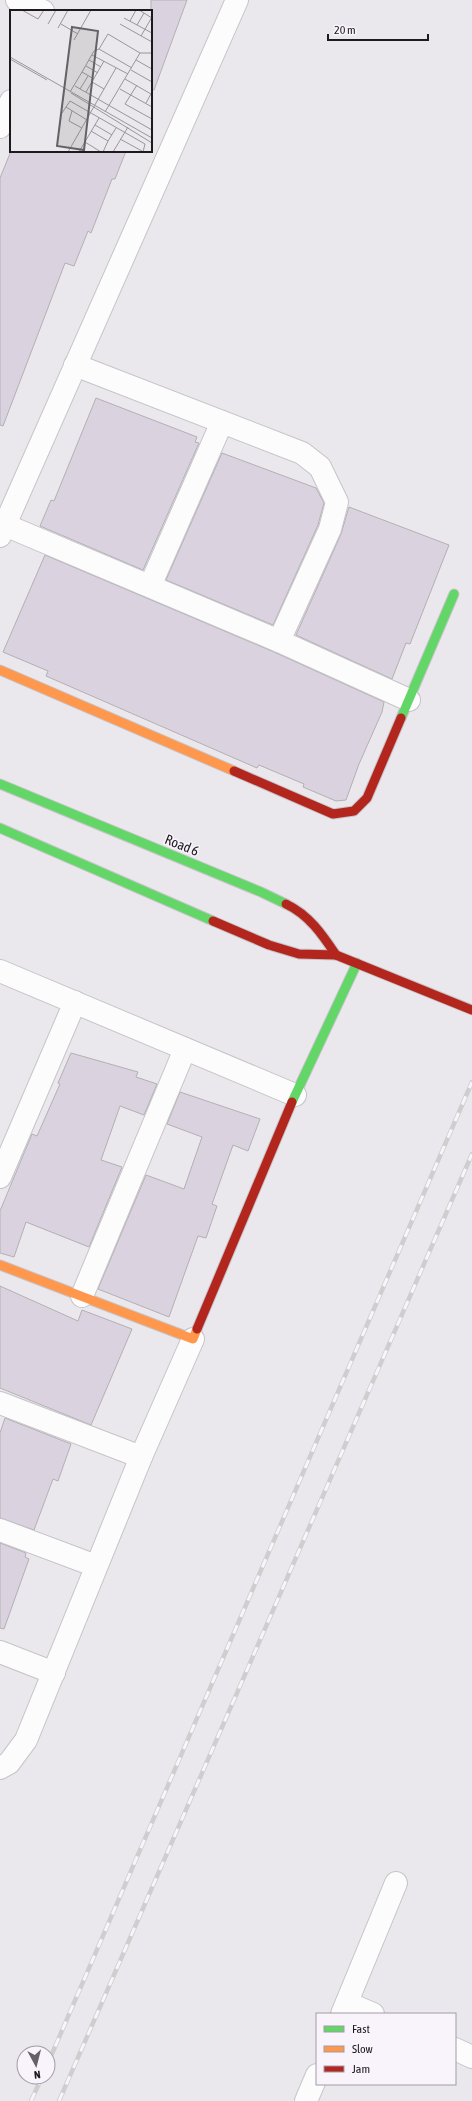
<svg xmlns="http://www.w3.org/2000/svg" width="472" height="2101" font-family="'Asap Condensed',sans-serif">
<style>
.building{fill:#dbd2e0;stroke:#b2b0b4}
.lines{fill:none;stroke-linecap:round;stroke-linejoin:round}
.street-casing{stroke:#c6c4c8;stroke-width:24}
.fast-casing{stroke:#c6c4c8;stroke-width:11}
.slow-casing{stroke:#c6c4c8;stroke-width:11}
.jam-casing{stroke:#c6c4c8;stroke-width:11}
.street{stroke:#fcfcfc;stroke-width:22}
.fast{stroke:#63d668;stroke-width:9}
.slow{stroke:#ff974d;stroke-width:9}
.jam{stroke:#b3261e;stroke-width:9}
.rail-casing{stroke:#cecece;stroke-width:4.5}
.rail{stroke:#f9f3fc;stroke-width:3;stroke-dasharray:9;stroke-linecap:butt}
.labels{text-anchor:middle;stroke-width:3;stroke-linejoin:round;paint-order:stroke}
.street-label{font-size:14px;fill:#1c1a1d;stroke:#f9f3fc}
.inset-road{fill:none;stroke:#98969a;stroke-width:1}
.view{fill:#646266;fill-opacity:0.15;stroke:#646266;stroke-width:2}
.inset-edge{fill:none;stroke:#1c1a1d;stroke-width:2}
</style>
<rect width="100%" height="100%" fill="#ebe8ed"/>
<g class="building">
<path d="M 151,0 L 187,0 L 154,90 L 151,89 Z"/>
<path d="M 11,151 L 126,151 L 115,179 L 112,179 L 91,233 L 88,231 L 74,266 L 65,263 L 3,426 L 0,425 L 0,178 Z"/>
<path d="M 96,398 L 197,437 L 195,442 L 199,443 L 143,570 L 40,526 L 51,500 L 54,501 Z"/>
<path d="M 222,453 L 316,488 L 324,503 L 318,525 L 273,625 L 166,580 Z"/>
<path d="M 349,507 L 449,545 L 410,644 L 406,643 L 392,679 L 296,635 L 341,534 Z"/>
<path d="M 45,555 L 274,652 L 384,702 L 382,712 L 359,764 L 346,800 L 336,801 L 303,787 L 304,784 L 259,765 L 257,768 L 46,676 L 48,671 L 3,652 Z"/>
<path d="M 71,1053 L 138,1072 L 136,1077 L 157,1084 L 144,1115 L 120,1106 L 101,1160 L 122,1167 L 89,1247 L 26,1222 L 14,1257 L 0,1253 L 0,1211 L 32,1134 L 37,1136 L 60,1084 L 58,1083 Z"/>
<path d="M 180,1092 L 260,1119 L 248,1151 L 233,1145 L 212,1204 L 217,1206 L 206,1238 L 198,1236 L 169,1317 L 98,1289 L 146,1175 L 184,1189 L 202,1137 L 167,1124 Z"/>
<path d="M 0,1286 L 78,1321 L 82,1310 L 132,1329 L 91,1425 L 0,1388 Z"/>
<path d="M 5,1418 L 71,1444 L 58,1481 L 53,1479 L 34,1530 L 0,1518 L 0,1433 Z"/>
<path d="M 0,1543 L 26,1553 L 25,1557 L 29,1559 L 4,1629 L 0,1628 Z"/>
</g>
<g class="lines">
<g class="street-casing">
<g id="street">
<path d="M 17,0 L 43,11"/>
<path d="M 0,127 L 11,101"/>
<path d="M 75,365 L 302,453 L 320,467 L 337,502 L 330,529 L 279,641"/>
<path d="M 5,525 L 279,641 L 409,700"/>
<path d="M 0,536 L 237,0"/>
<path d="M 150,586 L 222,422"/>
<path d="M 0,971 L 295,1095"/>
<path d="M 0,1177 L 75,1002"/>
<path d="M 82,1296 L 185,1049"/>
<path d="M 0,1403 L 141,1457"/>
<path d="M 0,1530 L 96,1566"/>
<path d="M 0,1652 L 54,1673"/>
<path d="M 0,1768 L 9,1763 L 26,1740 L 141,1457 L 193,1339"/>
<path d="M 347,2003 L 373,2014"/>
<path d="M 342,2014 L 396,1883"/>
<path d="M 455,2049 L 472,2057"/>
<path d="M 306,2101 L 317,2075"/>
</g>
</g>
<g class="fast-casing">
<g id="fast">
<path d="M 401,718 L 454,594"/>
<path d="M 0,784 L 261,892 L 286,904"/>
<path d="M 0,828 L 213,921"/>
<path d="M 292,1102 L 357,963"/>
</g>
</g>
<g class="slow-casing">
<g id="slow">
<path d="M 0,670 L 234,771"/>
<path d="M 0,1265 L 193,1339 L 197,1329"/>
</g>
</g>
<g class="jam-casing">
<g id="jam">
<path d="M 234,771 L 333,814 L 354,811 L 367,798 L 401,718"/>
<path d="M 286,904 C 309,915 322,934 336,955"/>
<path d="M 213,921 L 269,945 L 299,954 L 336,955 L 472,1010"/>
<path d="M 197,1329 L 292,1102"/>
</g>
</g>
<use href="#street" class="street"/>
<use href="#fast" class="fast"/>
<use href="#slow" class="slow"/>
<use href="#jam" class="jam"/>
<g class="rail-casing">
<g id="rail">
<path d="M 48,2063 L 472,1082"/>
<path d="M 31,2101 L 42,2077"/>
<path d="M 59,2101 L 472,1154"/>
</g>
</g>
<use href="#rail" class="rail"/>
</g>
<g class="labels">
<g class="street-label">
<text transform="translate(182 845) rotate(22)" y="5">Road 6</text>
</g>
</g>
<g transform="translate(10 10)">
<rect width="142" height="142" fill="#ebe8ed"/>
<path class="inset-road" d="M 12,0 L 28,9 L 34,0M 129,0 L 142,8M 114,8 L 142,23M 120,11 L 126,0M 38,14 L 46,0M 51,14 L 68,24M 110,14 L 142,32M 127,15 L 134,3M 48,18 L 58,0M 131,26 L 142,7M 64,30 L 81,0M 89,39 L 98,24 L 130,43M 82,45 L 118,64M 0,47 L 142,128M 0,49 L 37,70M 79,50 L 91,57M 126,50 L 142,59M 76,56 L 88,63M 121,60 L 142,72M 72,62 L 84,41 L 89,39 L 122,58M 115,69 L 141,84M 82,72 L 94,79M 127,75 L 115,94 L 142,109M 65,76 L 142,120M 70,79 L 78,66M 110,79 L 142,97M 60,82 L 72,62 L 84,69M 76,82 L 94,51M 61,83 L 142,133M 136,93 L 142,82M 56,97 L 77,110M 62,101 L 59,111 L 72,118M 95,102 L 130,43 L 142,43M 52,103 L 60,91 L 135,134 L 133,142M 85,115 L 102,125M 81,121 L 98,131 L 106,118M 110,129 L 132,141M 75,132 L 91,142M 58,142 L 106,58M 69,142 L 89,108M 93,142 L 98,131M 103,142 L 118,117"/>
<path class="view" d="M 62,17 L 88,21 L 74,140 L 47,136 Z"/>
<rect width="142" height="142" class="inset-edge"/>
</g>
<rect x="316" y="2013" width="140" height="72" fill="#f9f3fc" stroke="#a19ca3"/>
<rect x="324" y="2026" width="20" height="6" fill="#63d668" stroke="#a19ca3"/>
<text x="352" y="2033" font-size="12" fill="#1c1a1d">Fast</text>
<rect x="324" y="2046" width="20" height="6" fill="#ff974d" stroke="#a19ca3"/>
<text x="352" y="2053" font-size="12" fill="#1c1a1d">Slow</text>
<rect x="324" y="2066" width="20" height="6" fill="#b3261e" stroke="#a19ca3"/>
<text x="352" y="2073" font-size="12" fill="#1c1a1d">Jam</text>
<g transform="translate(36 2065) rotate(173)"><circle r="19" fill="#f9f3fc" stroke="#a19ca3"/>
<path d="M0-3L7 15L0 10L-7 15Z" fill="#646266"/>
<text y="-6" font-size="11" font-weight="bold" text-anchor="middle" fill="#1c1a1d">N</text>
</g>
<path d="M328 34v6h100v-6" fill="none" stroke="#1c1a1d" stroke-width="2"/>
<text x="334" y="34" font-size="12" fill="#1c1a1d" stroke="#f9f3fc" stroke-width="3" paint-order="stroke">20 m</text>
</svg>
